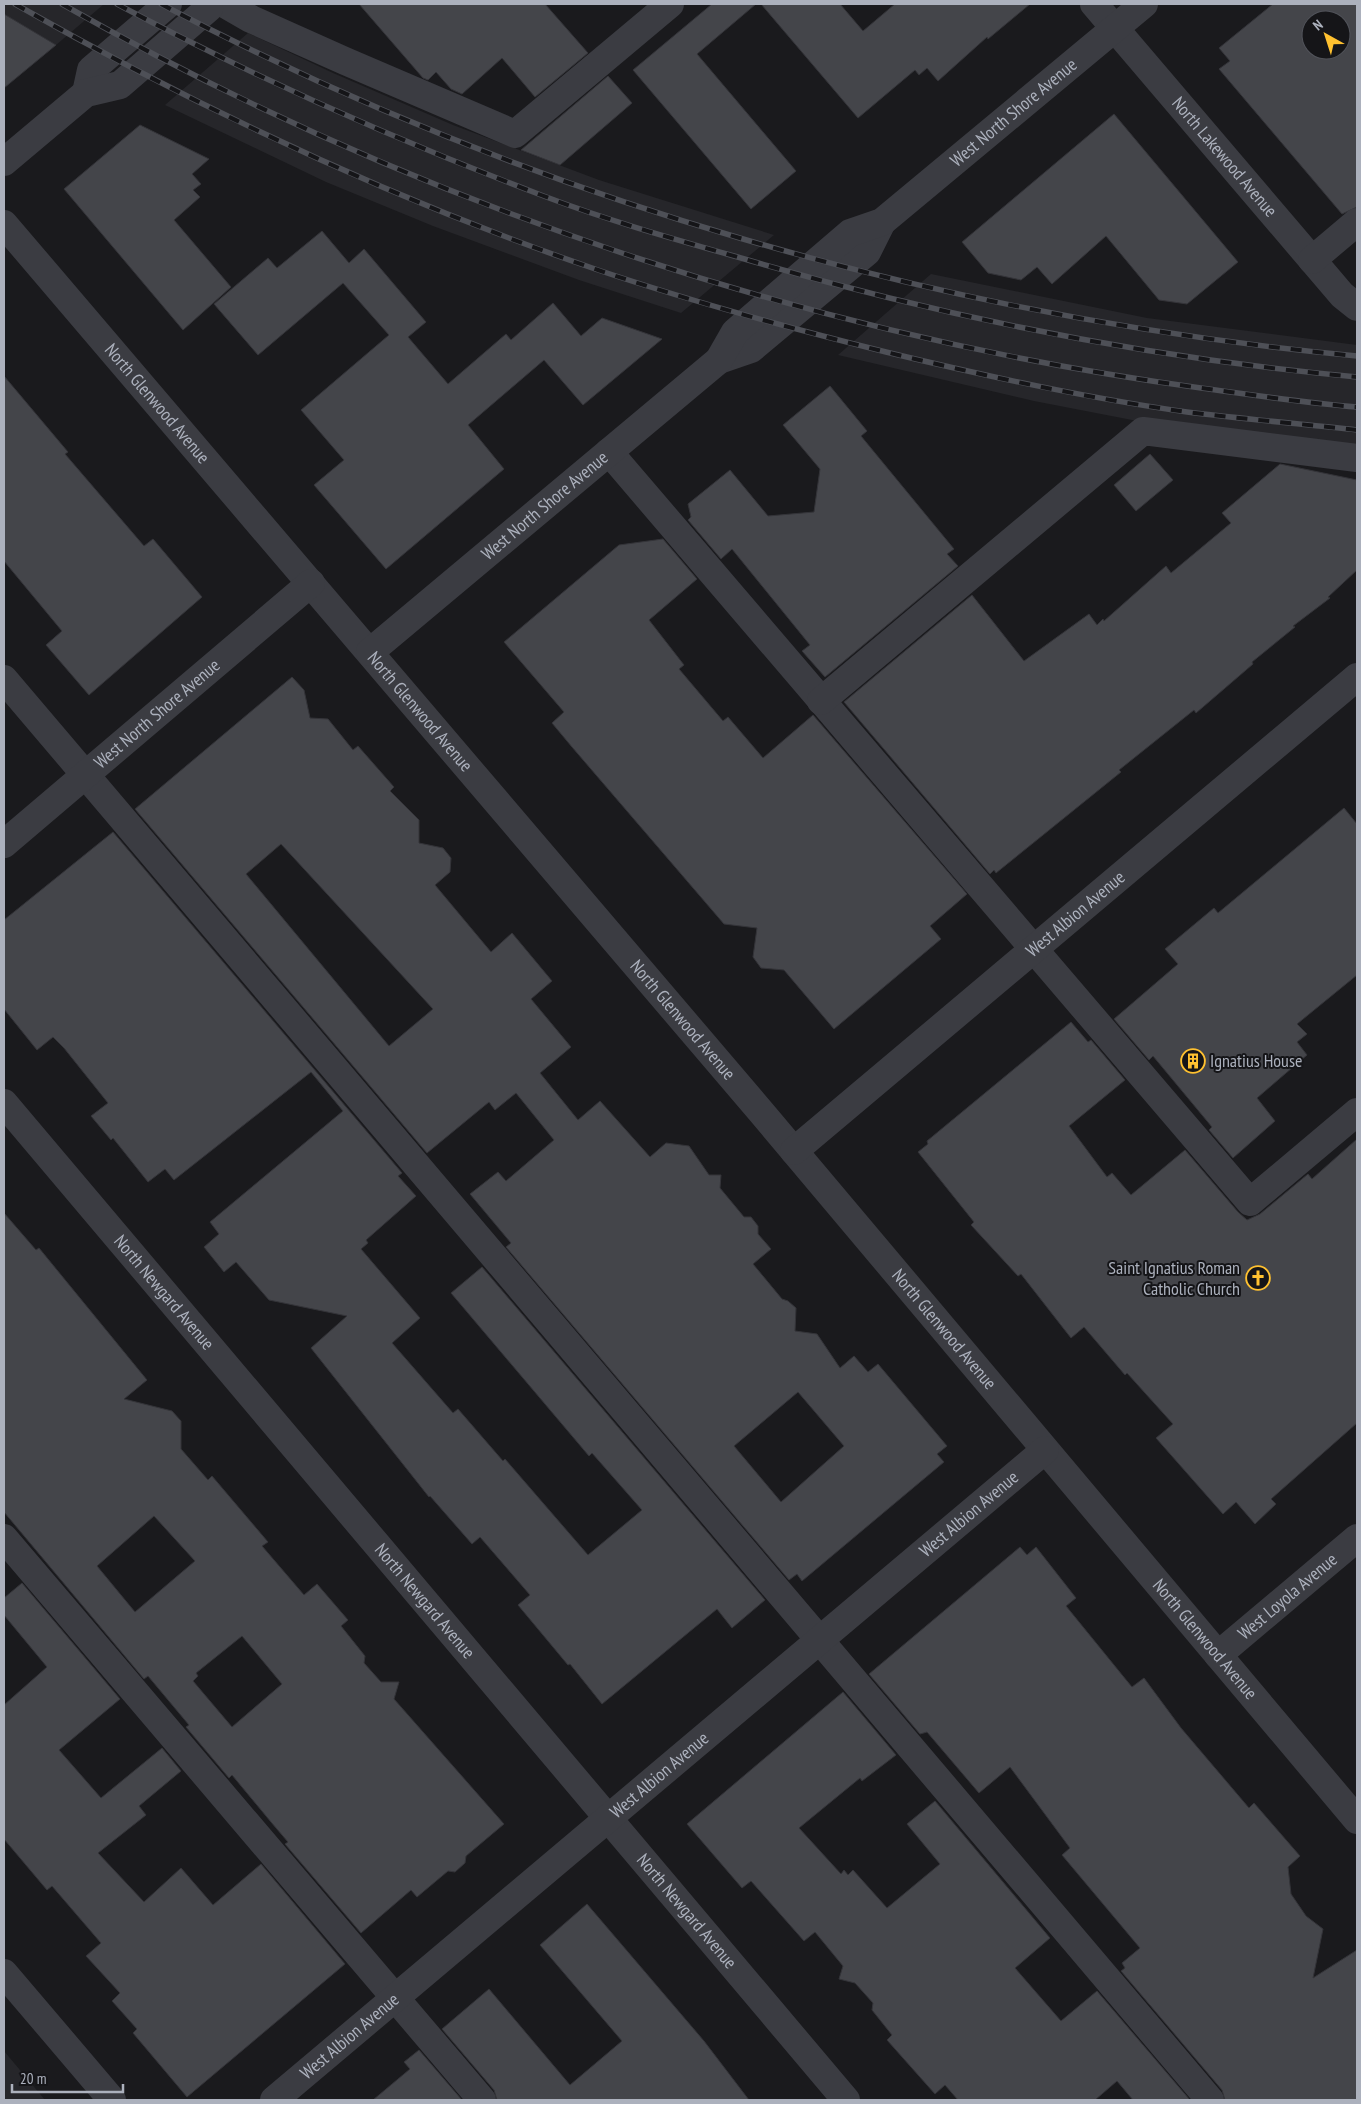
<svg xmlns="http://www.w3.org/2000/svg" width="1361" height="2104" font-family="'PT Sans Narrow',sans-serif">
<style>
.built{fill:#26262a}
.building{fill:#44454a;stroke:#343439;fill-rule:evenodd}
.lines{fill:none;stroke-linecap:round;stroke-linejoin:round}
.minor{stroke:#3b3c42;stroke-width:28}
.rail-casing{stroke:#4e5057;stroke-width:5.5}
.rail{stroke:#151518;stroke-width:4;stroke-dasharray:11;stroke-linecap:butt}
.labels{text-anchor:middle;stroke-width:4;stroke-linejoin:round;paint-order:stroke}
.street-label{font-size:18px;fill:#acb1bd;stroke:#151518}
.poi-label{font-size:18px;fill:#acb1bd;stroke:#151518;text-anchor:start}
</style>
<rect width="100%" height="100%" fill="#1a1a1d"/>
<g class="built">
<path d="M 4,4 L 104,4 L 56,45 L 4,14 Z"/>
<path d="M 248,33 L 333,73 L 453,125 L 599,180 L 774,235 L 681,313 L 579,280 L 433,226 L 326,182 L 165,105 Z"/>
<path d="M 931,274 L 1147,318 L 1357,345 L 1357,446 L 1158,425 L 1034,401 L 838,355 Z"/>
<path d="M 4,2051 L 45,2100 L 4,2100 Z"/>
</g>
<g class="building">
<path d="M 359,4 L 545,4 L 588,53 L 535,97 L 502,58 L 462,94 L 451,89 L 436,72 L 428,80 L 423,78 Z"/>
<path d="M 712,4 L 756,4 L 697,54 L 796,171 L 751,209 L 633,70 Z"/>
<path d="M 761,4 L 840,4 L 863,31 L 895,4 L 1030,4 L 988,39 L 987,37 L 938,81 L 927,68 L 919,75 L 915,70 L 858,118 Z"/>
<path d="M 1273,4 L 1357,4 L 1357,207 L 1342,214 L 1219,69 L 1230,61 L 1219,48 ZM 1311,20 L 1341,20 L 1341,50 L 1311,50 Z"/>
<path d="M 4,14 L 56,45 L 4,88 Z"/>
<path d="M 608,76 L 632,103 L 560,165 L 521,150 Z"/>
<path d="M 1114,114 L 1238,262 L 1187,304 L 1159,300 L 1106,236 L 1052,284 L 1037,267 L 1021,280 L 988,273 L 962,242 Z"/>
<path d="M 140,125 L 209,159 L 192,174 L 201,184 L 193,190 L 200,197 L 174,220 L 231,287 L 183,330 L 64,189 Z"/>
<path d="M 322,231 L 349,263 L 364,249 L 426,322 L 408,337 L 448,384 L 506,334 L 511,340 L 553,303 L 581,336 L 602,318 L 662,339 L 583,405 L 544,360 L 468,425 L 504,469 L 386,569 L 314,485 L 344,460 L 301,410 L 389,335 L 343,283 L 258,355 L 214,304 L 268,258 L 277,268 Z"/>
<path d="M 4,376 L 68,452 L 65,454 L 144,546 L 153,539 L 202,597 L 89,695 L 46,645 L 62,631 L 4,561 Z"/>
<path d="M 830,386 L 867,431 L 861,436 L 954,549 L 947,554 L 958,566 L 825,677 L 802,651 L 810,645 L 732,549 L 721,559 L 688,520 L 691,517 L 688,504 L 730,470 L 768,516 L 814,512 L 820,469 L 783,425 Z"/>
<path d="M 1150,454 L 1173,480 L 1136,511 L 1114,485 Z"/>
<path d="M 1280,464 L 1357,480 L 1357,570 L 1328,597 L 1330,598 L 1293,626 L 1295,627 L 1252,662 L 1253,664 L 1196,713 L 1194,710 L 1119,770 L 1121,772 L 996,873 L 994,870 L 990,874 L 844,702 L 972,595 L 1024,661 L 1089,614 L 1097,625 L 1103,619 L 1104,621 L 1166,566 L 1171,573 L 1231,523 L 1222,513 Z"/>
<path d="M 663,539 L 697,579 L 649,620 L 684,665 L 679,669 L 723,721 L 728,717 L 763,758 L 813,715 L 967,894 L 930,926 L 941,939 L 834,1029 L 784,970 L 761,968 L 753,957 L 757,928 L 724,924 L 572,747 L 552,723 L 564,712 L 504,642 L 619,545 Z"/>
<path d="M 292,677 L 304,690 L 310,718 L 328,719 L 353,750 L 358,746 L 394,787 L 390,791 L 419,820 L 419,843 L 443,848 L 451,858 L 450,872 L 435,885 L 491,952 L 512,933 L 552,981 L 531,999 L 571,1047 L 540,1073 L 578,1120 L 600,1101 L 650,1157 L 666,1143 L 689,1146 L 709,1175 L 721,1175 L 720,1188 L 744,1217 L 751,1217 L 758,1226 L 758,1234 L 771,1249 L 753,1264 L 782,1299 L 788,1301 L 796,1308 L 795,1331 L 817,1334 L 840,1368 L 854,1356 L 868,1372 L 878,1364 L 947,1446 L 937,1454 L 944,1462 L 802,1581 L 797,1574 L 789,1580 L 506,1247 L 511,1243 L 470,1194 L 498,1172 L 506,1181 L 554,1140 L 516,1093 L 495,1110 L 489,1102 L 427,1153 L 135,809 ZM 281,844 L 433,1009 L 389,1046 L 246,874 ZM 798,1392 L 844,1446 L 781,1502 L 734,1446 Z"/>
<path d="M 1344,808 L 1357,824 L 1357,975 L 1297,1024 L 1307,1034 L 1297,1042 L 1307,1055 L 1257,1098 L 1275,1121 L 1233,1158 L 1209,1130 L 1212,1127 L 1153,1056 L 1149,1060 L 1114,1019 L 1178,964 L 1165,949 L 1214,908 L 1218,913 Z"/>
<path d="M 113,832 L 402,1173 L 398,1176 L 416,1196 L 366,1240 L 368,1243 L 361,1249 L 420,1318 L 392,1343 L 453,1413 L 458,1409 L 503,1461 L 505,1459 L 588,1555 L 642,1510 L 592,1453 L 589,1456 L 451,1293 L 482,1267 L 765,1600 L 732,1628 L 717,1609 L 602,1704 L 570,1664 L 568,1665 L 518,1605 L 530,1595 L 480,1537 L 472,1544 L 430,1496 L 429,1497 L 311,1348 L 347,1316 L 269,1300 L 236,1262 L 224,1272 L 204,1247 L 219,1234 L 210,1222 L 343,1111 L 311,1072 L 174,1180 L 165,1169 L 148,1182 L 113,1138 L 111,1140 L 91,1116 L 108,1103 L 64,1048 L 53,1037 L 37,1050 L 4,1009 L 4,920 Z"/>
<path d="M 1071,1022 L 1088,1042 L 1091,1040 L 1125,1080 L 1069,1126 L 1107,1177 L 1112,1173 L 1131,1195 L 1185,1150 L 1238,1212 L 1247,1220 L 1260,1214 L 1308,1174 L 1312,1179 L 1357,1139 L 1357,1423 L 1271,1499 L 1276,1504 L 1255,1524 L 1236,1502 L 1223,1514 L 1156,1438 L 1173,1424 L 1127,1373 L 1125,1375 L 1084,1327 L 1071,1338 L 1021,1274 L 1018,1276 L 971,1225 L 974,1222 L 918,1152 L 928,1144 L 927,1141 Z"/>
<path d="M 4,1213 L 36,1250 L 39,1248 L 147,1380 L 124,1399 L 172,1411 L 181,1421 L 181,1449 L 208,1480 L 212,1476 L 268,1542 L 262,1546 L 304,1595 L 317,1584 L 348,1620 L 341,1626 L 365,1656 L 364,1663 L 381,1682 L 399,1682 L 394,1699 L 504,1824 L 466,1856 L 465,1863 L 455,1872 L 448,1871 L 417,1897 L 411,1890 L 361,1933 L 285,1844 L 288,1842 L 271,1822 L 232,1775 L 229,1778 L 186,1727 L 189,1725 L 148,1676 L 144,1679 L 4,1512 ZM 154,1516 L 195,1561 L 135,1612 L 97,1566 ZM 242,1636 L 282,1684 L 232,1727 L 193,1681 L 198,1676 L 196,1673 Z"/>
<path d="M 1020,1547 L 1027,1555 L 1036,1547 L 1076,1598 L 1066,1606 L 1127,1681 L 1132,1687 L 1144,1678 L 1181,1728 L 1249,1808 L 1254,1803 L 1300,1856 L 1288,1867 L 1291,1894 L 1306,1916 L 1323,1929 L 1313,1978 L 1357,1950 L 1357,2100 L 1225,2100 L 1222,2090 L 1121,1971 L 1125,1968 L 1122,1963 L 1140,1948 L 1062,1855 L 1070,1848 L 1010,1767 L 979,1793 L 927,1732 L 920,1734 L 869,1674 Z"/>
<path d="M 22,1583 L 120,1699 L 59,1750 L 101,1798 L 162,1748 L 181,1771 L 139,1806 L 146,1815 L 98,1853 L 144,1902 L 181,1868 L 213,1905 L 261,1864 L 345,1964 L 187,2097 L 133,2033 L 137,2029 L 112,2001 L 120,1993 L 86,1956 L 101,1943 L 52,1886 L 47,1890 L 4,1839 L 4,1705 L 47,1667 L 4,1615 L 4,1598 Z"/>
<path d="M 843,1692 L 896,1755 L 862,1781 L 860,1778 L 799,1828 L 841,1874 L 844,1870 L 848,1875 L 853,1870 L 887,1908 L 940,1864 L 907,1824 L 935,1801 L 1050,1938 L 1015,1968 L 1061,2021 L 1097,1991 L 1190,2100 L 1133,2100 L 1117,2081 L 1095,2100 L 958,2100 L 945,2085 L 935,2094 L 887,2040 L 892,2035 L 872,2010 L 873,2003 L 855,1983 L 839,1979 L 843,1966 L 815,1932 L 804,1941 L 751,1881 L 742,1888 L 687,1824 Z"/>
<path d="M 587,1904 L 704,2041 L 749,2100 L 497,2100 L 494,2090 L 442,2029 L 489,1989 L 570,2085 L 622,2041 L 540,1945 Z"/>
<path d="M 419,2050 L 462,2100 L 373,2100 L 410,2069 L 404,2062 Z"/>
</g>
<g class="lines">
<g class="minor">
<path d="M 225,4 L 251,19 L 345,61 L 515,134 L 670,4"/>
<path id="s1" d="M 1094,4 L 1342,295 L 1357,307"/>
<path d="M 86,93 L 91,70 L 168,4"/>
<path d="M 4,162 L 86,93 L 120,85 L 209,8 L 208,4"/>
<path id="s2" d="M 4,224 L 762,1113 L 1357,1820"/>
<path d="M 1312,260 L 1357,222"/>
<path d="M 719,360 L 751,349 L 867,252 L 882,222"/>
<path d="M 609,452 L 1250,1202 L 1357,1112"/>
<path id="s3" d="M 370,652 L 719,360 L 735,332 L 850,233 L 882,222 L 1144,4"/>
<path d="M 4,679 L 1210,2100"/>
<path d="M 821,701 L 1143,431 L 1357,458"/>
<path id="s4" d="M 4,844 L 311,583"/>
<path id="s5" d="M 4,1103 L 846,2100"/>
<path id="s6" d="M 794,1151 L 1357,677"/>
<path d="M 4,1538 L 482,2100"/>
<path id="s7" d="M 1218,1655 L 1357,1538"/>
<path d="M 4,1973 L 112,2100"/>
<path id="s8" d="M 274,2100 L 1045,1450"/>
</g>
<g class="rail-casing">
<g id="rail">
<path d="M 15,4 C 202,110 396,201 598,270 C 693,302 789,328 886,352 C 985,376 1086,398 1187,412 C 1244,419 1301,424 1357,430"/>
<path d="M 62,4 C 407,201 807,335 1201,388 C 1253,395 1305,403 1357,407"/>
<path d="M 117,4 C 254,77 396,140 541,195 C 606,220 674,239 741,258 C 943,317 1148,358 1357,377"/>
<path d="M 161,4 C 530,199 941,317 1357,356"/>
</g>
</g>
<use href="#rail" class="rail"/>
</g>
<defs>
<g id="building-ring" transform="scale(1.25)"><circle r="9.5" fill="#151518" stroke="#ffc130" stroke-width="1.5"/><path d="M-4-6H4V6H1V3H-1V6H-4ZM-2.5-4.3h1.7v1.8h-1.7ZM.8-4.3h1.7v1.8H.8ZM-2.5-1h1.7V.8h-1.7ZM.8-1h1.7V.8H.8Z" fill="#ffc130"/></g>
<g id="church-ring" transform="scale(1.25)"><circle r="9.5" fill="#151518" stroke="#ffc130" stroke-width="1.5"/><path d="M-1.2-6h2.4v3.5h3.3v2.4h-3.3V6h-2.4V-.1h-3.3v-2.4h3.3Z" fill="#ffc130"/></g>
</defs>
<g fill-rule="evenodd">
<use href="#building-ring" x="1193" y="1061"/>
<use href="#church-ring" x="1258" y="1278"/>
</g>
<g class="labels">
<g class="street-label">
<text dy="6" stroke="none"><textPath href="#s3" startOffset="844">West North Shore Avenue</textPath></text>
<text dy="6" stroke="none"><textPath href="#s1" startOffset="201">North Lakewood Avenue</textPath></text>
<text dy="6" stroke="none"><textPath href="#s2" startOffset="236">North Glenwood Avenue</textPath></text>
<text dy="6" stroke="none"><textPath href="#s3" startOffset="228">West North Shore Avenue</textPath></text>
<text dy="6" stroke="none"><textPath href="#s2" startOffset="641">North Glenwood Avenue</textPath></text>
<text dy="6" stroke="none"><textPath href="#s4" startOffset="201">West North Shore Avenue</textPath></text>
<text dy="6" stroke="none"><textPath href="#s6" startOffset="368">West Albion Avenue</textPath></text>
<text dy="6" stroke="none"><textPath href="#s2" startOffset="1046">North Glenwood Avenue</textPath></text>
<text dy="6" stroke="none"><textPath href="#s5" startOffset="248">North Newgard Avenue</textPath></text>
<text dy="6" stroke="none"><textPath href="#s2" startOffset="1451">North Glenwood Avenue</textPath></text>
<text dy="6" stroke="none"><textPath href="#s8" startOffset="909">West Albion Avenue</textPath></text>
<text dy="6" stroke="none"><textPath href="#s7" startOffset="91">West Loyola Avenue</textPath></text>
<text dy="6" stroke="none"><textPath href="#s5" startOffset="652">North Newgard Avenue</textPath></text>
<text dy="6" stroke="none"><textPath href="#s2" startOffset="1856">North Glenwood Avenue</textPath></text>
<text dy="6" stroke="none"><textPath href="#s8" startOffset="504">West Albion Avenue</textPath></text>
<text dy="6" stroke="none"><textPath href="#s5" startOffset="1058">North Newgard Avenue</textPath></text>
<text dy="6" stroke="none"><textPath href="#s8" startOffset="99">West Albion Avenue</textPath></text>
</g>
<g class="poi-label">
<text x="1210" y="1067">Ignatius House</text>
<text x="1240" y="1274" text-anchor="end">Saint Ignatius Roman<tspan x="1240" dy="21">Catholic Church</tspan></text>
</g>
</g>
<rect width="1361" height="2104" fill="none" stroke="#acb1bd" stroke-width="10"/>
<g transform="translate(1326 35) rotate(321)"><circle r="24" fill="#151518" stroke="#51535a"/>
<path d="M0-4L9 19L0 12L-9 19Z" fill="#ffc130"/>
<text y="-8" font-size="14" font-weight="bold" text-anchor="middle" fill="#acb1bd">N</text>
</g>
<path d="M12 2084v8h111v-8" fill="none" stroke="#acb1bd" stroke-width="2.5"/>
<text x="20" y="2084" font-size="15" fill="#acb1bd" stroke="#151518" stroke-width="4" paint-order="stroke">20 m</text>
</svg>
